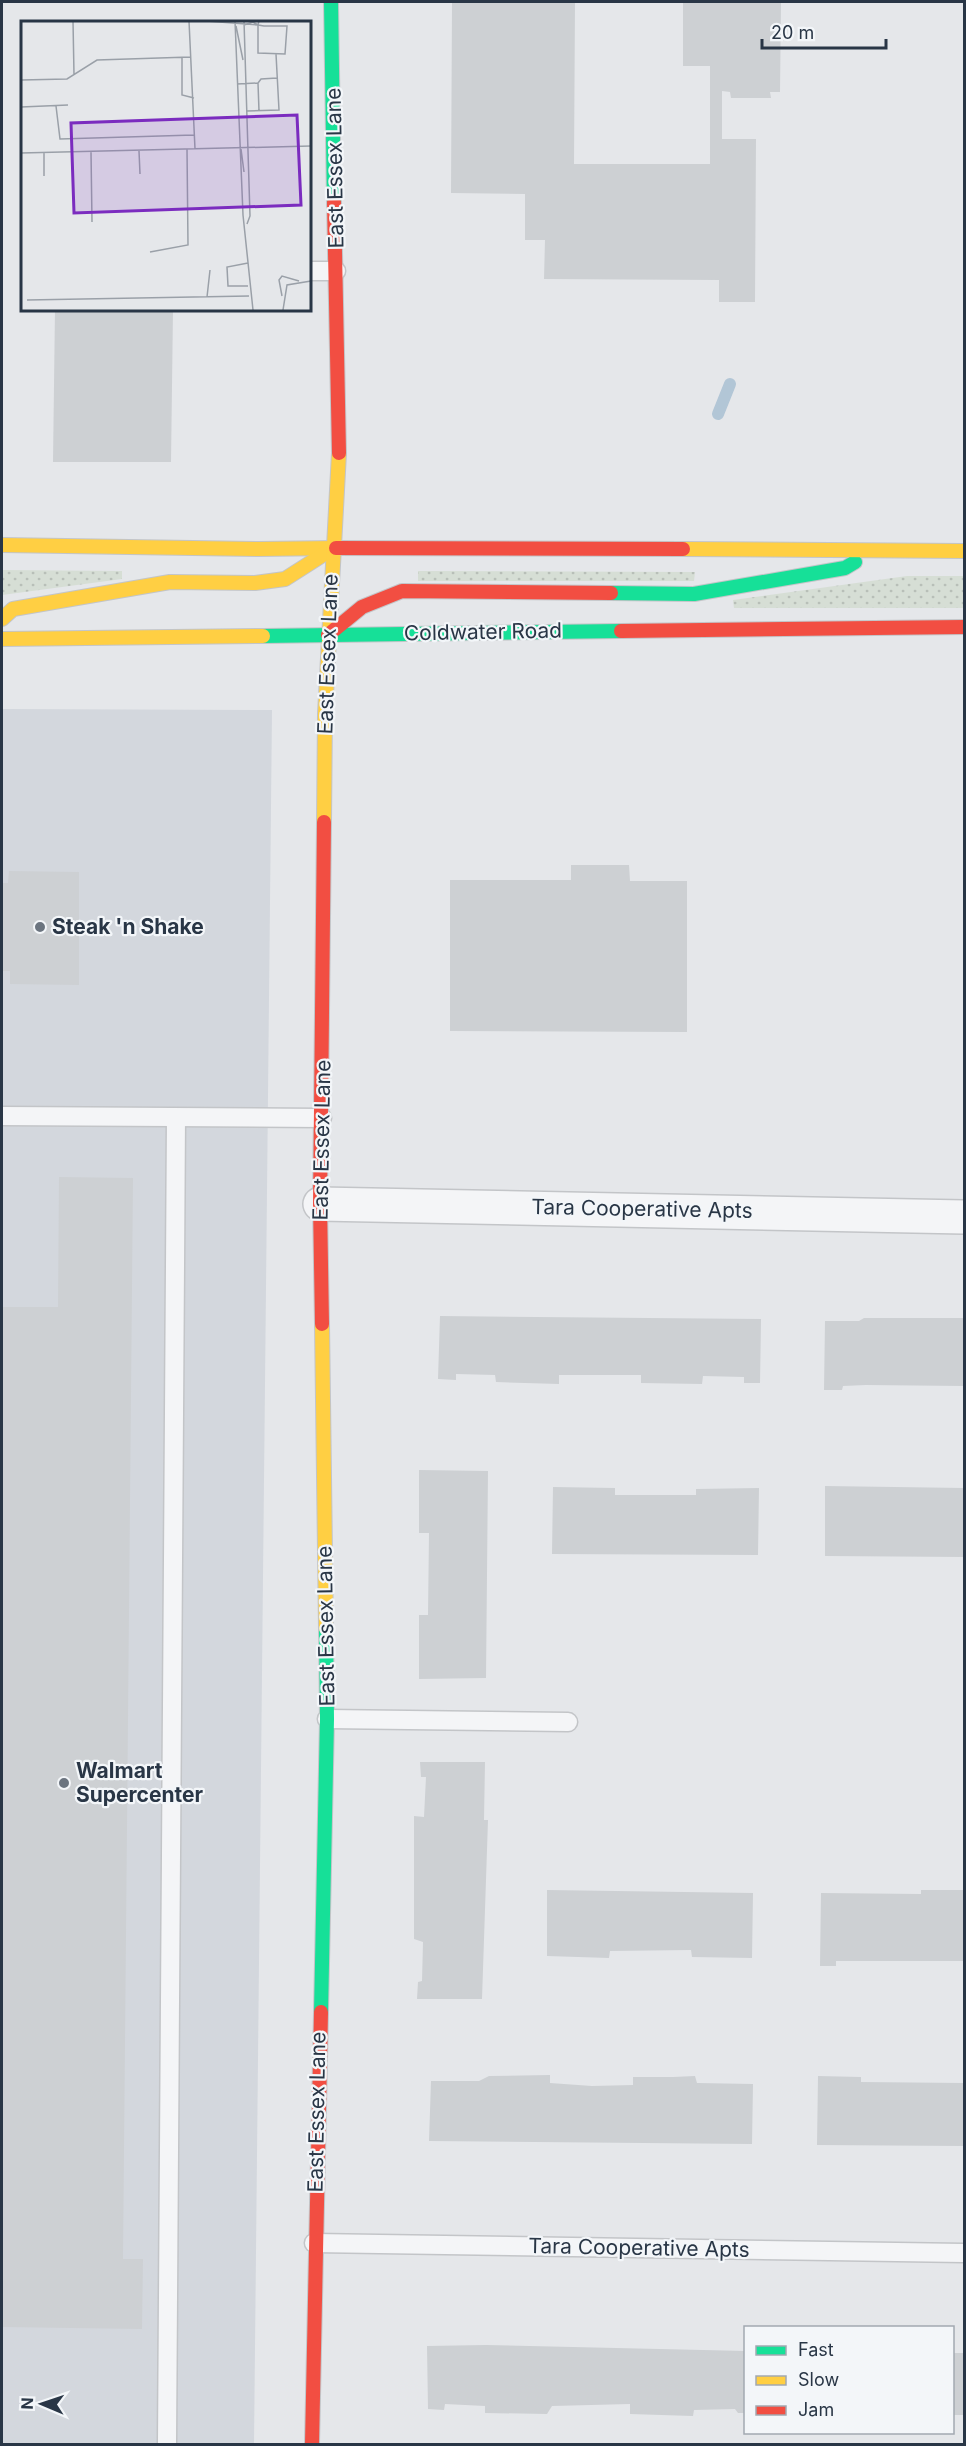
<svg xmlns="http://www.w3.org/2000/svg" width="966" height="2446" font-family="Inter,sans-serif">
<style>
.built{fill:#d3d7dd}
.park{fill:url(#park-dots)}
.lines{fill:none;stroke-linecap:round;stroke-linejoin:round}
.stream{stroke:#b2c6d6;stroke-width:12}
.building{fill:#cdd0d3}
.lane-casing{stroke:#c3c5c8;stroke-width:21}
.street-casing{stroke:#c3c5c8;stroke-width:36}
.fast-casing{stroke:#c3c5c8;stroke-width:16}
.slow-casing{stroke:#c3c5c8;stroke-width:16}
.jam-casing{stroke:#c3c5c8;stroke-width:16}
.lane{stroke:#f4f5f7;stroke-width:18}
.street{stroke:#f4f5f7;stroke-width:33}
.fast{stroke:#16e098;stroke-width:14}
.slow{stroke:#ffcf43;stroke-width:14}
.jam{stroke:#f24e42;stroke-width:14}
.poi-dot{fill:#6b747f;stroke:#f3f6f9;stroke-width:2}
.labels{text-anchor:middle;stroke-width:4.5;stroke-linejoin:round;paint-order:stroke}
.street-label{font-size:21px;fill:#293646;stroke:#f3f6f9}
.poi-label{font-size:21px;font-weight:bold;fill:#293646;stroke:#f3f6f9;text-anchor:start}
.inset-road{fill:none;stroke:#9aa0a8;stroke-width:1.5}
.view{fill:#7b2cbf;fill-opacity:0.15;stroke:#7b2cbf;stroke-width:3}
.inset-edge{fill:none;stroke:#293646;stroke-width:3}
</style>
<defs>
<pattern id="park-dots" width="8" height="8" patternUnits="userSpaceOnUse" patternTransform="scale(1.5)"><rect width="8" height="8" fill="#d6ded5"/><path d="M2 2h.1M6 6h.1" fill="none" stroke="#b8bfb8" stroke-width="1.8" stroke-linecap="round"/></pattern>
</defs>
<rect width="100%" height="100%" fill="#e5e7ea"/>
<path class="built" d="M 2,709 L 272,710 L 254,2444 L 2,2444 Z"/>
<g class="park">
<path d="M 2,570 L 122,571 L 122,579 L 2,595 Z"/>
<path d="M 418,571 L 695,572 L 694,581 L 418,581 Z"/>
<path d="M 907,576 L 964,576 L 964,608 L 734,608 L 733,600 Z"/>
</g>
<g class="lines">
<path class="stream" d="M 718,414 L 730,384"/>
</g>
<g class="building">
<path d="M 452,2 L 575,2 L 574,164 L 710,164 L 710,66 L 683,66 L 683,2 L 781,2 L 780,92 L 770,92 L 771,98 L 731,98 L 730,92 L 722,91 L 722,139 L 756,139 L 755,302 L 719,302 L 719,280 L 544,279 L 545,240 L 525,240 L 525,194 L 451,193 Z"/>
<path d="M 55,309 L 173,309 L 171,462 L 53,462 Z"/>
<path d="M 571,865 L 629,865 L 630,881 L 687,881 L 687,1032 L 450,1031 L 450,880 L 571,880 Z"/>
<path d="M 9,871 L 79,872 L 79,985 L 10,984 L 10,971 L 2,971 L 2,883 L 8,883 Z"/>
<path d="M 59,1177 L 133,1178 L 123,2259 L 143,2259 L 142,2329 L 2,2327 L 2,1307 L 58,1307 Z"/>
<path d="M 440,1316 L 761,1319 L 760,1383 L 744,1383 L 744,1377 L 703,1376 L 702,1384 L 641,1383 L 641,1375 L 559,1375 L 559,1384 L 496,1382 L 495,1375 L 456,1374 L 456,1380 L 438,1379 Z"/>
<path d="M 864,1318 L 964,1318 L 964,1386 L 866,1385 L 843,1386 L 842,1390 L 824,1390 L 825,1321 L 859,1321 Z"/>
<path d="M 419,1470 L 488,1471 L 486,1678 L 419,1679 L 419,1615 L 428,1615 L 429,1533 L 419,1533 Z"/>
<path d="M 825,1486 L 964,1488 L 964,1557 L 825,1556 Z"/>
<path d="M 553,1487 L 615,1488 L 615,1495 L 696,1495 L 696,1489 L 759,1488 L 758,1555 L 552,1554 Z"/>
<path d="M 420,1762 L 485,1762 L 484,1820 L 488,1820 L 482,1999 L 417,1999 L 418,1982 L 422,1981 L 423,1942 L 414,1939 L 414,1816 L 424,1817 L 426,1777 L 421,1777 Z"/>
<path d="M 547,1890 L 753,1893 L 752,1958 L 692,1957 L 691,1950 L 610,1951 L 609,1958 L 547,1956 Z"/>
<path d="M 921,1890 L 964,1890 L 964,1961 L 836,1961 L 836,1966 L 820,1966 L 821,1893 L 921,1894 Z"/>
<path d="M 550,2075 L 550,2083 L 592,2086 L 633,2085 L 633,2077 L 673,2077 L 695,2076 L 697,2083 L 753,2084 L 752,2144 L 429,2141 L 431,2081 L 479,2081 L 489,2076 Z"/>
<path d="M 818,2076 L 861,2077 L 861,2082 L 964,2083 L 964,2146 L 817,2145 Z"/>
<path d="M 486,2345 L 746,2351 L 746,2413 L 738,2413 L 735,2409 L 694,2410 L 693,2416 L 630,2414 L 630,2404 L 552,2406 L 547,2414 L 485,2413 L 485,2406 L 445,2404 L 444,2410 L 428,2409 L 427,2346 Z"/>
<rect x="952" y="2353" width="12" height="62"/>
</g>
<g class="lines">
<g class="lane-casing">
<g id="lane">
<path d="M 309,271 L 336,271"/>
<path d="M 2,1116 L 322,1118"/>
<path d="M 327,1719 L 568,1722"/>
<path d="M 314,2243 L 964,2253"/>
<path d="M 167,2444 L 176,1118"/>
</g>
</g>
<g class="street-casing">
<path id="street" d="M 320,1204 L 964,1217"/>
</g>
<g class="fast-casing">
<g id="fast">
<path d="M 331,2 L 334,202"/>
<path d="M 611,593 L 694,594 L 845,568 L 855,562"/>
<path d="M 263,636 L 621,631"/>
<path d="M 321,2012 L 327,1719 L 326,1628"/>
</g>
</g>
<g class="slow-casing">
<g id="slow">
<path d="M 2,545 L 258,549 L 336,548"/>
<path d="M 683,549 L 964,551"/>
<path d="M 2,619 L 13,609 L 170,582 L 255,583 L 285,579 L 332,549"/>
<path d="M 2,639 L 263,636"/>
<path d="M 324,822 L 325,714 L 339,453"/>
<path d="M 322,1324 L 326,1628"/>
</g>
</g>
<g class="jam-casing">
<g id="jam">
<path d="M 334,202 L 339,453"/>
<path d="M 336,548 L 683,549"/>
<path d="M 621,631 L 964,627"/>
<path d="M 328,635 L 362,607 L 402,591 L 611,593"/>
<path d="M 322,1324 L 320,1204 L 324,822"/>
<path d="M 312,2444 L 321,2012"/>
</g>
</g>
<use href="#lane" class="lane"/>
<use href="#street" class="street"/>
<use href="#fast" class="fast"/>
<use href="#slow" class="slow"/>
<use href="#jam" class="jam"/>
</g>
<g class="poi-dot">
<circle cx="40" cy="927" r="6"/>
<circle cx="64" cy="1783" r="6"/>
</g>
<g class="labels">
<g class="street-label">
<text transform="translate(335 168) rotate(-91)" y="7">East Essex Lane</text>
<text transform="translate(483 632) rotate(-1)" y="7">Coldwater Road</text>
<text transform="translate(328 654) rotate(-88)" y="7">East Essex Lane</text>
<text transform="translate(322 1140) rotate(-89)" y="7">East Essex Lane</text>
<text transform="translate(642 1209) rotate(1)" y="7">Tara Cooperative Apts</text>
<text transform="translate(326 1626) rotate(-91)" y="7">East Essex Lane</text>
<text transform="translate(317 2112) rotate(-89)" y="7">East Essex Lane</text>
<text transform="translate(639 2248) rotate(1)" y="7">Tara Cooperative Apts</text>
</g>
<g class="poi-label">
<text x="52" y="934">Steak 'n Shake</text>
<text x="76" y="1778">Walmart<tspan x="76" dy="24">Supercenter</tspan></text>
</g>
</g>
<g transform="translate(21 21)">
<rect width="290" height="290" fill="#e5e7ea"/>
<path class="inset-road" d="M 52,0 L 53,54M 168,0 L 174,128M 185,0 L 237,4M 214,0 L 222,194 L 232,289M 223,0 L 229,195 L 226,203M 223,4 L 232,1 L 237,4 L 243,5 L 266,5 L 264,33 L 237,32 L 237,4 L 238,0M 215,5 L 222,39M 161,37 L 161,74 L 173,77M 0,59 L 46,58 L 76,39 L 169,36M 216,63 L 237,62M 35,85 L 39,118 L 173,114M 0,86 L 47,84M 226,90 L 258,89 L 255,33M 238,90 L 237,62 L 240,58 L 256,57M 220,128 L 223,151M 118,130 L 119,153M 70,131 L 71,201M 0,132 L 290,125M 23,155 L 23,132M 129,231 L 167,224 L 166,128M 227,242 L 206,246 L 207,265 L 227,265M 261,275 L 258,259 L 261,255 L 278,260M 186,276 L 189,249M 6,279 L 228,275M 262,289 L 266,264 L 290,260"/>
<path class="view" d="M 276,94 L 280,184 L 53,192 L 50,102 Z"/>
<rect width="290" height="290" class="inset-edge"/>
</g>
<rect width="966" height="2446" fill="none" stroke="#293646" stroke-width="6"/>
<rect x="744" y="2326" width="210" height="108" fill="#f3f6f9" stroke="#a2a9b1" stroke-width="1.5"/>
<rect x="756" y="2346" width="30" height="9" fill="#16e098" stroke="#a2a9b1" stroke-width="1.5"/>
<text x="798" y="2356" font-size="18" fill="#293646">Fast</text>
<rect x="756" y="2376" width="30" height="9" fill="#ffcf43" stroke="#a2a9b1" stroke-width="1.5"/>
<text x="798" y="2386" font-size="18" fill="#293646">Slow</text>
<rect x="756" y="2406" width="30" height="9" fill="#f24e42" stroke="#a2a9b1" stroke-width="1.5"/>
<text x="798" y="2416" font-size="18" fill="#293646">Jam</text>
<g transform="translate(42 2404) rotate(272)" stroke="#f3f6f9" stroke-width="4.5" paint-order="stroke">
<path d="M0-4.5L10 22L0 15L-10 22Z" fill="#293646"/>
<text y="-9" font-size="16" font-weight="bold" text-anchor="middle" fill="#293646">N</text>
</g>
<path d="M762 39v9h124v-9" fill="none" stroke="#293646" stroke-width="3"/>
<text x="771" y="39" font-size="18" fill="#293646" stroke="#f3f6f9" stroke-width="4.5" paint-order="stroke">20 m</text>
</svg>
